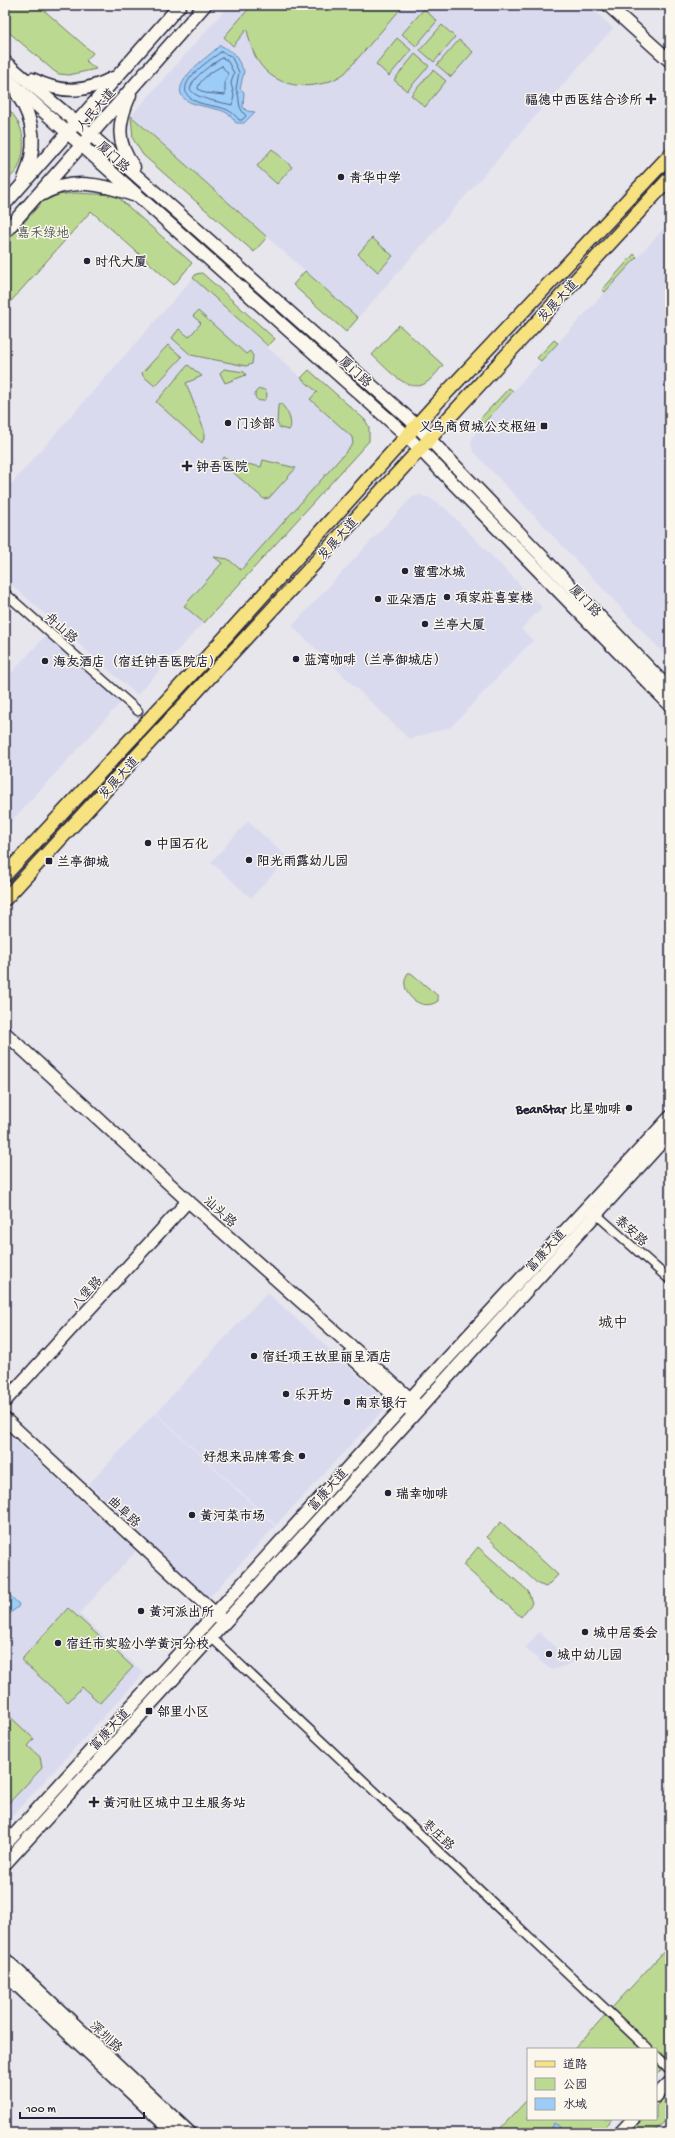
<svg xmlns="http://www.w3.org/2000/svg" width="675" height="2138" font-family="'Gochi Hand','LXGW WenKai TC',sans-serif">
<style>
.built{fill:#d9daee}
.green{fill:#bcd991;stroke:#6f7e66}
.water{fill:#9cccf8;stroke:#6b88ac}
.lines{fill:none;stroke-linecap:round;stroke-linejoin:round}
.shore{stroke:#536687;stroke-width:1}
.street-casing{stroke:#22223b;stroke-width:11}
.secondary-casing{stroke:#22223b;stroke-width:15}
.primary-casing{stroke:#22223b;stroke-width:16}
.street{stroke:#fbf7ec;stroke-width:8}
.secondary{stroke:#fbf7ec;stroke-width:12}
.primary{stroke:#f7e281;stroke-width:13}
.poi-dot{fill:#22223b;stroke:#fbf7ec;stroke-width:1.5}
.labels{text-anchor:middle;stroke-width:3;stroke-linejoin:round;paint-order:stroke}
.poi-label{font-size:13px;font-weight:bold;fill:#22223b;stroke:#fbf7ec;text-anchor:start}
.street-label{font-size:13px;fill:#22223b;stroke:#fbf7ec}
.park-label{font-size:13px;fill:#505955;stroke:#fbf7ec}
.quarter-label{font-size:15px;fill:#22223b;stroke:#fbf7ec}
</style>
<rect width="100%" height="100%" fill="#e7e6ed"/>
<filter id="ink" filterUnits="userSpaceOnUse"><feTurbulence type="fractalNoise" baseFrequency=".025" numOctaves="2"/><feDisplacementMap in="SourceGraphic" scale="8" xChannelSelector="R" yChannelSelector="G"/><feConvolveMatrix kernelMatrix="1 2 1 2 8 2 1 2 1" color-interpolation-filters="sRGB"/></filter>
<g filter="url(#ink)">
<g class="built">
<path d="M 229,5 L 588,5 L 613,28 L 358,318 L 131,116 Z"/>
<path d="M 670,222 L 670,660 L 473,451 L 471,442 L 476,431 Z"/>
<path d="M 193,278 L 369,441 L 137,695 L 5,579 L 5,491 Z"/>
<path d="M 420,495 L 430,498 L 446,509 L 542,607 L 521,629 L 533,640 L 451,727 L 409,739 L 292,626 L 412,497 Z"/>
<path d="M 46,635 L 121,702 L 5,828 L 5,680 Z"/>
<path d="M 248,821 L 288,858 L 251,898 L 211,862 Z"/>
<path d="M 267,1292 L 389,1404 L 276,1525 L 156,1413 Z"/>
<path d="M 155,1413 L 275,1526 L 208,1599 L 89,1484 Z"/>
<path d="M 5,1431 L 136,1551 L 79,1614 L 144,1673 L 5,1824 Z"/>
<path d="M 539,1632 L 559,1651 L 573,1657 L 575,1662 L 553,1670 L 547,1667 L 525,1648 Z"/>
</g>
<g class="green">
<path d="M 5,5 L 38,5 L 93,53 L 86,61 L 96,69 L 69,75 L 59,74 L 54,71 L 5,29 Z"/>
<path d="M 252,5 L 404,5 L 345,73 C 319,92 276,91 258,61 C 252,51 249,40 247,29 L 233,46 L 224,37 Z"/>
<path d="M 424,9 L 437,21 L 416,46 L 402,34 Z"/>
<path d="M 442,25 L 455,37 L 434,62 L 420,50 Z"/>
<path d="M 397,38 L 411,50 L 389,76 L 376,64 Z"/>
<path d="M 459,40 L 473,52 L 451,77 L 437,65 Z"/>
<path d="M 415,54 L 429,66 L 407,91 L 394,80 Z"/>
<path d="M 433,70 L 446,81 L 425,107 L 411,95 Z"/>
<path d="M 5,106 C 23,122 28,143 19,166 C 17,172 9,178 5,182 Z"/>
<path d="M 131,116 L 267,237 L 254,252 L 143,155 L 133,139 Z"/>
<path d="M 272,149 L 292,167 L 277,184 L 257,166 Z"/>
<path d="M 74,193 L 115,195 L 192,263 L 174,285 L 91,211 L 5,308 L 5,244 L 42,202 L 58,195 Z"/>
<path d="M 372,238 L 393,256 L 378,272 L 358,254 Z"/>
<path d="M 634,254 L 637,257 L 605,292 L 602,290 Z"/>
<path d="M 305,271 L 358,318 L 346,332 L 293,285 Z"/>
<path d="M 202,273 L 275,339 L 268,346 L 193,278 L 196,274 Z"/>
<path d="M 198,311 L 246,354 L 250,351 L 253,356 L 252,364 L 246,366 L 191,355 L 172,338 L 179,329 L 189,337 L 201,323 L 193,316 Z"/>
<path d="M 399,325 L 443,365 C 438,371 430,382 422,385 C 404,391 384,365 372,355 Z"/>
<path d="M 554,340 L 558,343 L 541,361 L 537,358 Z"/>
<path d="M 168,345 L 182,357 L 155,386 L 143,376 L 142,373 Z"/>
<path d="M 188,365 L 202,376 L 186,383 L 204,430 L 204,438 L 202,443 L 156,402 Z"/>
<path d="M 224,369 L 244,372 L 246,375 L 225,383 L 220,373 Z"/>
<path d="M 309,370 L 365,420 L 369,427 L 369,441 L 204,623 L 184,606 L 222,563 L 214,557 L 228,559 L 241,570 L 353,444 L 352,437 L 310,399 L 317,392 L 301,378 Z"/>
<path d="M 509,388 L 513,391 L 481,426 L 477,422 Z"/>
<circle cx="261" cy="395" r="6"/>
<path d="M 280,403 C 287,409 294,423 289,430 L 280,428 L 277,423 L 278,406 Z"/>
<path d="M 224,457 L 229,460 L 261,467 L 263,460 L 296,468 L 269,498 L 264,499 L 221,462 Z"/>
<path d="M 408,973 L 411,973 L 438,996 L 438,1001 C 420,1014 396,990 408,973 Z"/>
<path d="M 501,1522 L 558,1575 L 546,1587 L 538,1584 L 487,1537 Z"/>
<path d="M 478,1547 L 528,1591 L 532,1603 L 521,1617 L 463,1565 Z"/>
<path d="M 68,1608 L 133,1667 L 100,1703 L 82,1687 L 68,1702 L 21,1660 Z"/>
<path d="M 5,1712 L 34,1739 L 28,1746 L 40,1757 L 42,1768 L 5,1807 Z"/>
<path d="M 670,1945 L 670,2061 L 656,2075 L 656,2049 L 574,2049 Z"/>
<path d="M 670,2092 L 670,2116 L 653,2133 L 629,2133 L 643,2119 L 656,2119 L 656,2106 Z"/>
<path d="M 528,2099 L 528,2119 L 613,2119 L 599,2133 L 496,2133 Z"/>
</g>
<g class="water">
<path d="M 220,45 L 234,53 L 244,71 L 240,89 L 244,92 L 243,107 L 247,111 L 255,112 L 244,123 L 236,123 C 233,118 230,114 225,112 C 212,105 163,107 187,76 C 196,63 210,56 220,45 Z"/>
<path d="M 5,1591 C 8,1593 15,1601 19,1604 L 18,1607 L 5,1617 Z"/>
<path d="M 554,2123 L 559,2126 L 564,2133 L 547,2133 Z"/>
</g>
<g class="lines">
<g class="shore">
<path d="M 221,52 L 231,56 L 239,72 L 236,89 C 242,100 235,104 246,116 L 242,120 L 239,120 C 228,105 216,108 200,103 C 163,90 207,62 221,52 Z"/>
<path d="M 222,58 L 227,60 L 234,73 L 231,83 L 234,96 L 232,105 C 221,102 195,99 190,89 C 194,75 211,65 222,58 Z"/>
<path d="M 222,66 L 228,74 L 225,82 L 225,95 L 205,93 L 198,89 C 198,80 214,70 222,66 Z"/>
</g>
<g class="street-casing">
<g id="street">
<path d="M 5,593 L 138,711"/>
<path d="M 596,1214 L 670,1280"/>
<path d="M 212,1638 L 648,2049"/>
<path d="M 656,2056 L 670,2070"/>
</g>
</g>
<g class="secondary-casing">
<g id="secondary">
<path d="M 608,5 L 670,61"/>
<path d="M 5,62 L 91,135 L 416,425 L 670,690"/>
<path d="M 5,77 L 407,436 L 670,705"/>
<path d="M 32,79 C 62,94 84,93 113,78"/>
<path d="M 17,94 C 36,122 37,149 24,179"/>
<path d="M 130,95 C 118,122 115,142 134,167"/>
<path d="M 41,195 C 70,177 102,184 133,195"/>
<path d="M 5,204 L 180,5"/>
<path d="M 5,232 L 205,5"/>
<path d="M 5,1033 L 188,1201 L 415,1403"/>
<path d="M 350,1356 L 411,1411"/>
<path d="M 5,1401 L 188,1201"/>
<path d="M 5,1419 L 221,1619"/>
<path d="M 5,1845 L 410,1399 L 670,1117"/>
<path d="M 5,1864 L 670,1133"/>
<path d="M 5,1959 L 190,2133"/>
<path d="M 5,1974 L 174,2133"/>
<path d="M 656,2096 L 670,2082"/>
<path d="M 620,2133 L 633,2119"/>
</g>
</g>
<g class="primary-casing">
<g id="primary">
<path d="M 5,875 L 210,654 L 433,407 L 670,155"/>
<path d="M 5,899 L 670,178"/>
</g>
</g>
<use href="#street" class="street"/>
<use href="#secondary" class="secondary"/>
<use href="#primary" class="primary"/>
</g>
</g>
<g class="poi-dot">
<path d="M649 93h4v4h4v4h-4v4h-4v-4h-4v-4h4z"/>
<circle cx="341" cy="177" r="4"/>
<circle cx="87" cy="261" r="4"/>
<circle cx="228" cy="423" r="4"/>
<rect x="540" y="422" width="8" height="8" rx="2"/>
<path d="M185 460h4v4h4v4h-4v4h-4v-4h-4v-4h4z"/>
<circle cx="405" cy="571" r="4"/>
<circle cx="447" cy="597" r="4"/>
<circle cx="378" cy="599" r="4"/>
<circle cx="425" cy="624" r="4"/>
<circle cx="296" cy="659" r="4"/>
<circle cx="45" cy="661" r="4"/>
<circle cx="148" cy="843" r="4"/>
<circle cx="249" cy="860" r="4"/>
<rect x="45" y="857" width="8" height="8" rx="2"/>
<circle cx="629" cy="1108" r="4"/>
<circle cx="254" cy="1356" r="4"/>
<circle cx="286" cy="1394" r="4"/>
<circle cx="347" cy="1402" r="4"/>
<circle cx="302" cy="1456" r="4"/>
<circle cx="388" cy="1493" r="4"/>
<circle cx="192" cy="1515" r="4"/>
<circle cx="141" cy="1611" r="4"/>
<circle cx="585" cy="1632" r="4"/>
<circle cx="58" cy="1643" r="4"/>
<circle cx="549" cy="1654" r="4"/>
<rect x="145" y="1707" width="8" height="8" rx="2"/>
<path d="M92 1796h4v4h4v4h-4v4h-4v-4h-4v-4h4z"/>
</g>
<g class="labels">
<g class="poi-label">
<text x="642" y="104" text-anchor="end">福德中西医结合诊所</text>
<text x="349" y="182">青华中学</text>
<text x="95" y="266">时代大厦</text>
<text x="236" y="428">门诊部</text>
<text x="536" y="431" text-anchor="end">义乌商贸城公交枢纽</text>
<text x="196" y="471">钟吾医院</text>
<text x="413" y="576">蜜雪冰城</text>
<text x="455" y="602">項家莊喜宴楼</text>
<text x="386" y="604">亚朵酒店</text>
<text x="433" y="629">兰亭大厦</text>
<text x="304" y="664">蓝湾咖啡（兰亭御城店）</text>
<text x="53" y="666">海友酒店（宿迁钟吾医院店）</text>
<text x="156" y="848">中国石化</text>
<text x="257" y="865">阳光雨露幼儿园</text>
<text x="57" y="866">兰亭御城</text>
<text x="621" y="1113" text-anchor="end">BeanStar 比星咖啡</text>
<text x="262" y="1361">宿迁项王故里丽呈酒店</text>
<text x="294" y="1399">乐开坊</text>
<text x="355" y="1407">南京银行</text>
<text x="294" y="1461" text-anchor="end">好想来品牌零食</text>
<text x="396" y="1498">瑞幸咖啡</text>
<text x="200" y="1520">黄河菜市场</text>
<text x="149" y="1616">黄河派出所</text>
<text x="593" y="1637">城中居委会</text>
<text x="66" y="1648">宿迁市实验小学黄河分校</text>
<text x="557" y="1659">城中幼儿园</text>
<text x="157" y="1716">邻里小区</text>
<text x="103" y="1807">黄河社区城中卫生服务站</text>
</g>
<g class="street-label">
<text transform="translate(95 109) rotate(-49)" y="5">人民大道</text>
<text transform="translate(114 156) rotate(42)" y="5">厦门路</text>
<text transform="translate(557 300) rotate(-47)" y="5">发展大道</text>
<text transform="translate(356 371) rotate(42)" y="5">厦门路</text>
<text transform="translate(337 538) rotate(-48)" y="5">发展大道</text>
<text transform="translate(586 600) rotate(46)" y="5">厦门路</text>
<text transform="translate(62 627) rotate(42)" y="5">舟山路</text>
<text transform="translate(118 777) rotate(-48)" y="5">发展大道</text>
<text transform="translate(221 1211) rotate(42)" y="5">汕头路</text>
<text transform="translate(632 1230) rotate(42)" y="5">泰安路</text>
<text transform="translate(545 1250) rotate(-48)" y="5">富康大道</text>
<text transform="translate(86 1292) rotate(-48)" y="5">八堡路</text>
<text transform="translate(327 1489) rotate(-48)" y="5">富康大道</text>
<text transform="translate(125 1511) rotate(43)" y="5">曲阜路</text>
<text transform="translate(109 1729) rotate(-47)" y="5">富康大道</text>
<text transform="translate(439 1834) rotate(43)" y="5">枣庄路</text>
<text transform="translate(107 2036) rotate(43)" y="5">深圳路</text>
</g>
<g class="park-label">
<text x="43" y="237">嘉禾绿地</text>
</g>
<g class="quarter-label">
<text x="613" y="1327">城中</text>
</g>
</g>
<rect width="675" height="2138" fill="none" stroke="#fbf7ec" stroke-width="20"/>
<rect x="10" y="10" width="655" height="2118" fill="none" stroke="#22223b" stroke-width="1.5" filter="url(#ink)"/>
<rect x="527" y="2048" width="130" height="72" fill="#fbf7ec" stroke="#a4a2a5"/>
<rect x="535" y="2061" width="20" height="6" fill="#f7e281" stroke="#a4a2a5"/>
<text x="563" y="2068" font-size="12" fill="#22223b">道路</text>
<rect x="535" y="2078" width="20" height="12" fill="#bcd991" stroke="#a4a2a5"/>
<text x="563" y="2088" font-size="12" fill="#22223b">公园</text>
<rect x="535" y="2098" width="20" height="12" fill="#9cccf8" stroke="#a4a2a5"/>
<text x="563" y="2108" font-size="12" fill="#22223b">水域</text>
<path d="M20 2112v6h124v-6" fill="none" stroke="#22223b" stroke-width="2"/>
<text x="26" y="2112" font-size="12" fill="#22223b" stroke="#fbf7ec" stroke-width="3" paint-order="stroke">100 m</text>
</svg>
